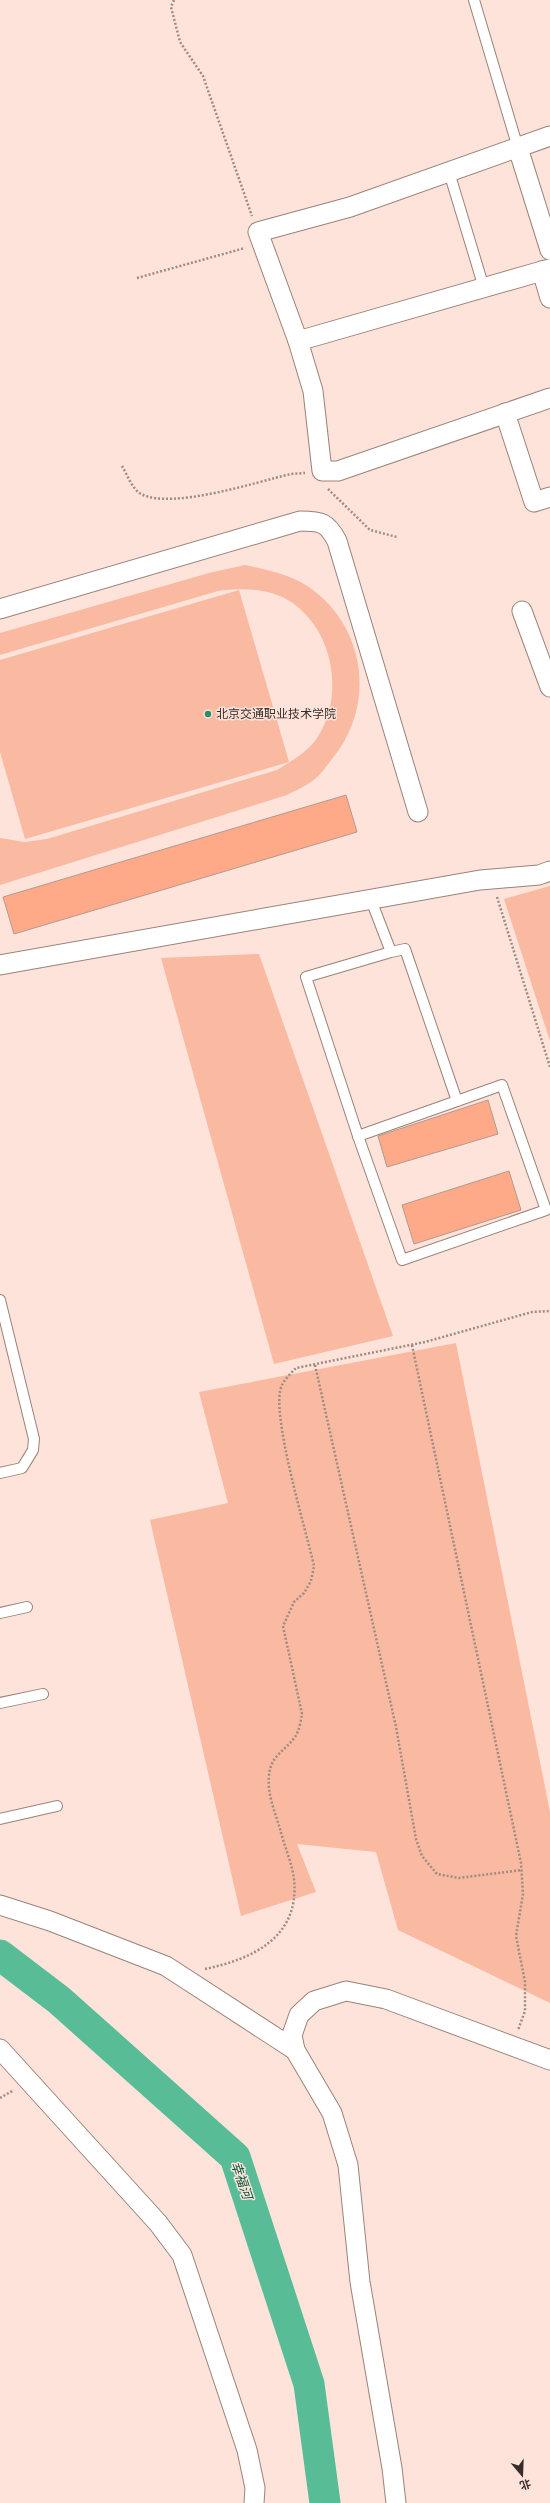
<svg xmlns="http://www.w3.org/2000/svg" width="550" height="2503" font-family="'Exo 2','Noto Sans SC',sans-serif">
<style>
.green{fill:#f9baa1}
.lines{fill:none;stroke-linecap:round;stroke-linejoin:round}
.river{stroke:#58bc96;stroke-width:31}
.building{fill:#fea988;stroke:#b39a90}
.lane-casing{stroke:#9a8379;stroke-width:12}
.street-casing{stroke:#9a8379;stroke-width:21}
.path{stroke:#9d8b84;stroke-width:2.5;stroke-dasharray:2 2;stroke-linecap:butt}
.lane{stroke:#fff;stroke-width:10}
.street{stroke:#fff;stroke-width:19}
.poi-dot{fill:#278f6c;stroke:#fde3d9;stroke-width:1.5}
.labels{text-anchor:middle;stroke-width:3;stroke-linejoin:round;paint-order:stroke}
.poi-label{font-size:12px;fill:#362c29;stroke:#fde3d9;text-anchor:start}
.water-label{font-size:13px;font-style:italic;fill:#00563d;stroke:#fde3d9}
</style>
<rect width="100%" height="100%" fill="#fde3d9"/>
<g class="green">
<path d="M 245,565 C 268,570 294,575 313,590 C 367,631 375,707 332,759 C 327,765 322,773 316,778 C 308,785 297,790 287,795 L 0,885 L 0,838 L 25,842 L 47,839 L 277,770 C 291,761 308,752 317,738 C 346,695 333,625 286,599 C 266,588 240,588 218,591 L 0,655 L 0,633 L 209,573 Z"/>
<path d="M 239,590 L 289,762 L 25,839 L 0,752 L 0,660 Z"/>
<path d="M 550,886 L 550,1041 L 504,899 Z"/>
<path d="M 259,954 L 393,1336 L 274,1364 L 161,958 Z"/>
<path d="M 456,1343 L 550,1812 L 550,2003 L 398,1930 L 376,1852 L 297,1844 L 316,1892 L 241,1916 L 150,1520 L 228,1503 L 199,1392 Z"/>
</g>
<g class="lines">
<path class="river" d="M 0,1955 L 59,2000 L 235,2157 L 309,2384 L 325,2503"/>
</g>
<g class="building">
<path d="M 346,795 L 357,832 L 14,934 L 3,897 Z"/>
<path d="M 488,1100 L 498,1134 L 387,1167 L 378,1136 Z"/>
<path d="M 509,1171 L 521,1210 L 414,1244 L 402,1205 Z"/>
</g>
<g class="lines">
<g class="lane-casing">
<g id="lane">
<path d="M 474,0 L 518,148"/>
<path d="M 449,172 L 484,288"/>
<path d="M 371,900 L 391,952 L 405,949 L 457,1101 L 358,1136 L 306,977 L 391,952"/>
<path d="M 358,1136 L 402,1260 L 546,1210 L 502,1085 L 457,1101"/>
<path d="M 0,1300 L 34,1439 L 33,1450 L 22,1468 L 0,1473"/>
<path d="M 0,1613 L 27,1607"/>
<path d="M 0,1703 L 43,1694"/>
<path d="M 0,1819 L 57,1806"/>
</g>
</g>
<g class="street-casing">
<g id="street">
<path d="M 550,136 L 350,207 L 258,232 L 298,341 L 313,391 L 322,471 L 338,471 L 550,398"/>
<path d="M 518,148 L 550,250"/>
<path d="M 550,269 L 542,271 L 550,298"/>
<path d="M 298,341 L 542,271"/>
<path d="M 505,413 L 534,502 L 550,497"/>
<path d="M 0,609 L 300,521 C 321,521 327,522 337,541 L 418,812"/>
<path d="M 522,611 L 550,687"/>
<path d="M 0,965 L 480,880 L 539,875 L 550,871"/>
<path d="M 0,1905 L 50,1921 L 166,1966 L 295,2050"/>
<path d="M 0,2049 L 158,2223 L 182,2255 L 247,2450 L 255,2488 L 254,2503"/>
<path d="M 396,2503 L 392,2468 L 360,2282 L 348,2165 L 332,2113 L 295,2050 L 292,2035 L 299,2015 L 314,2001 L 346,1991 L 386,1999 L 550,2060"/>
</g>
</g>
<g class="path">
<path d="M 174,0 L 171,7 L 180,42 L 203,76 L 252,216"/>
<path d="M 137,278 L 245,248"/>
<path d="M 122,466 C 127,474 132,489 141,494 C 172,510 256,482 291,474 L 305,473"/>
<path d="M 328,489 L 370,530 L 397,537"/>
<path d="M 497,897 L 550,1067"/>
<path d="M 412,1345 L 521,1863 L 523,1894 L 516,1936 L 525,1982 L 525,2011 L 518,2030"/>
<path d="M 315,1365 L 396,1727 L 416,1839 L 422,1856 L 437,1874 L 459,1878 L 522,1870"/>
<path d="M 205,1969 C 253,1959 300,1937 294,1879 C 292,1863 284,1845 280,1829 C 275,1812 267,1794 269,1776 C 270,1756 285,1751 295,1737 C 299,1731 301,1721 302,1714 L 283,1626 L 294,1602 L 304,1593 L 311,1581 L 314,1566 C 307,1533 269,1410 282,1385 C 285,1379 291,1373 296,1368 L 425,1342 L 532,1312 L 550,1311"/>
<path d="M 0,2098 L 14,2090"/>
</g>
<use href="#lane" class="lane"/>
<use href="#street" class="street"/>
</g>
<circle class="poi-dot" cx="208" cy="714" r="4"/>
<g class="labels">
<g class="poi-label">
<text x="216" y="718">北京交通职业技术学院</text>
</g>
<g class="water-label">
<text transform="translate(242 2180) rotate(71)" y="5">幸福河</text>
</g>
</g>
<g transform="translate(522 2475) rotate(161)" stroke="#fde3d9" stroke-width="3" paint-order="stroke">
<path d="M0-3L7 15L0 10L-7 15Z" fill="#362c29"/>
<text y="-6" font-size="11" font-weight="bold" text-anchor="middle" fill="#362c29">北</text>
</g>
</svg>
